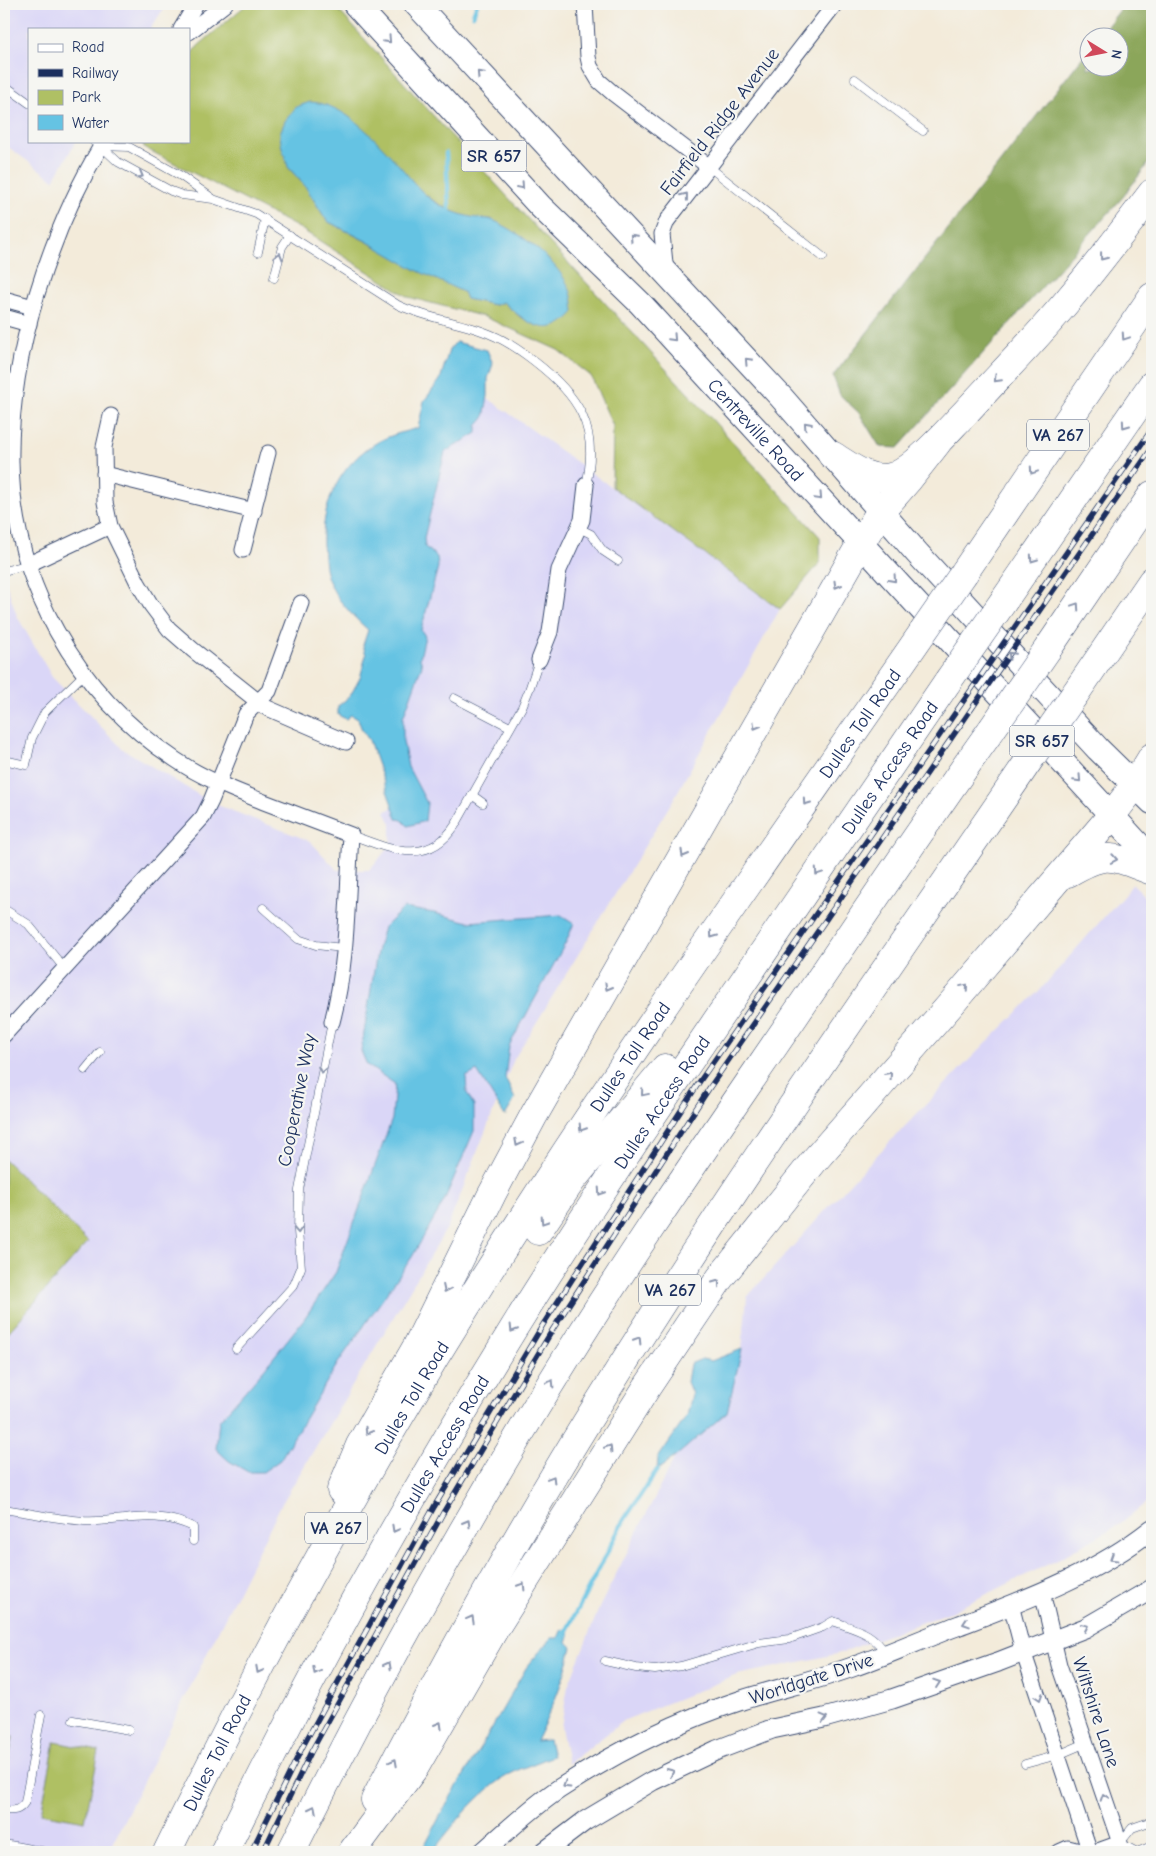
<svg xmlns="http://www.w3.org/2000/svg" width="1156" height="1856" font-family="'Comic Neue',sans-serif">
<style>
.built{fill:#dad6f7}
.green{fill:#afc064;stroke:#657861;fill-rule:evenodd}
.forest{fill:#8ba65a;stroke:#536a5c}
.water{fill:#65c3e3;stroke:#4079a0}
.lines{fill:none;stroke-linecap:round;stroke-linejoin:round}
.stream{stroke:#65c3e3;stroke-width:4.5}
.service-casing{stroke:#3b4b71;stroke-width:9}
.minor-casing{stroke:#3b4b71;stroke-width:17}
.tertiary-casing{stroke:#3b4b71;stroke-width:21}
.primary-casing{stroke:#3b4b71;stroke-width:26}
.motorway-casing{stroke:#3b4b71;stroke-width:29}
.service{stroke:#fff;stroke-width:8}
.minor{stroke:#fff;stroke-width:15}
.tertiary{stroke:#fff;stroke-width:19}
.primary{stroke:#fff;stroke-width:24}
.motorway{stroke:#fff;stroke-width:28}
.rail-casing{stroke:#1b2f5e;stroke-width:5.5}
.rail{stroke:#f6f6f2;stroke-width:4;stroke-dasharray:11;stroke-linecap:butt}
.motorway-bridge-casing{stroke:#3b4b71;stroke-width:29;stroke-linecap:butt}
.motorway-bridge{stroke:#fff;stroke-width:28}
.oneway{stroke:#8d97ae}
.labels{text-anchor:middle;stroke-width:4.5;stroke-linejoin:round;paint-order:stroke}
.shield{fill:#f6f6f2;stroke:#5d6b8a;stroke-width:1}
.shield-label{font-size:18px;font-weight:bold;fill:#1b2f5e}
.street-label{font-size:19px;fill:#1b2f5e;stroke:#f6f6f2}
</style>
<rect width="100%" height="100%" fill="#f6f6f2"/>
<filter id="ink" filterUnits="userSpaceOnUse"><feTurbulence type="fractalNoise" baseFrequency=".02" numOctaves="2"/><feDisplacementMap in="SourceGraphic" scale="10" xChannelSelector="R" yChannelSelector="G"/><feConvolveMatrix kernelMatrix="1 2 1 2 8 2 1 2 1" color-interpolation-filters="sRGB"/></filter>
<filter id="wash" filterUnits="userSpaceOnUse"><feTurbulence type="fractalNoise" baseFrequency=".0096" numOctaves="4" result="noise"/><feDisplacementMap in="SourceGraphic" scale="20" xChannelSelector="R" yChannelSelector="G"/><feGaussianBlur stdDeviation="1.12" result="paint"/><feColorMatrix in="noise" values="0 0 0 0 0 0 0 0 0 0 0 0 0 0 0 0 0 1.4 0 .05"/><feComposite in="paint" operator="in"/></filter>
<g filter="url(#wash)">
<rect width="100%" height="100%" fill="#f3ebda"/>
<g class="built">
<path d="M 4,4 L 167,4 L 150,29 L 29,29 L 29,141 L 76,141 L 54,180 L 4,144 Z"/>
<path d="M 471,386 L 780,609 L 673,800 L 514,1059 L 448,1226 L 281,1505 L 108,1852 L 4,1852 L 4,577 L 17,616 L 52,677 L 123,749 L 212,803 L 310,841 L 337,870 L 369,870 L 391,845 L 391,824 L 385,812 L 411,794 L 371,711 L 437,435 Z"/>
<path d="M 1133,884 L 1152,905 L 1152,1498 L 1118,1525 L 1055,1561 L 950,1612 L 837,1654 L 737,1675 L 625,1720 L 568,1764 L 561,1727 L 568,1686 L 600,1606 L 675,1457 L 727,1412 L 742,1349 L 747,1297 L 853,1180 L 966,1063 L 1041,989 Z"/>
</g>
<g class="green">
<path d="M 247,4 L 333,4 L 449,133 L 820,537 L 820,563 L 780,609 L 612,487 L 613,426 L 591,376 L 558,350 L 485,317 L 408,297 L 301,229 L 145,148 L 141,141 L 189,141 L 189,58 L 198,46 ZM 347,115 L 397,164 L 419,189 L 431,199 L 449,210 L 461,215 L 478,219 L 491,219 L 524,238 L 548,259 L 521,318 L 503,302 L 495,305 L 466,299 L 464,292 L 327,221 L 305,186 L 288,167 Z"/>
<path d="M 4,1159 L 88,1242 L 4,1337 Z"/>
<path d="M 4,1735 L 13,1737 L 4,1783 Z"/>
<path d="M 55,1742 L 99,1751 L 85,1821 L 41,1813 Z"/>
</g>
<path class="forest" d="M 1125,4 L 1152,4 L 1152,158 L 1123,197 L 898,448 L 880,447 L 859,413 L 840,395 L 833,376 L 1088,50 L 1088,68 L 1118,68 L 1118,38 L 1098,37 Z"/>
<g class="water">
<path d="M 310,102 C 345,103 376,140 398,164 C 409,176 418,190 432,200 C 445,209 461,216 477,218 C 482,219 487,218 492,220 C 518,230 563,265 571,293 C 573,299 573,305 574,312 C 549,342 527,323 503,302 L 495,305 L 466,299 L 463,292 L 416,270 L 366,241 L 327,221 L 305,186 L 288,167 L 281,144 L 280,133 L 285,121 L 296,107 Z"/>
<path d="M 456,342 L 487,350 L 493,364 L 488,378 L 488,396 L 484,418 L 477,426 L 477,433 L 445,452 L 424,538 L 425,547 L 437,557 L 438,567 L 421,630 L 425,636 L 420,658 L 422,665 L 403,718 L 403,741 L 408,767 L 427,803 L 425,821 L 408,826 L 402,820 L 397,819 L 369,740 L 362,730 L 358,719 L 351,715 L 346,719 L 338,715 L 338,706 L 350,696 L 360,678 L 366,655 L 363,645 L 368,630 C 352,615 336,600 328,579 C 324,569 324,555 323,545 C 321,504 341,462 378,442 C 390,435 404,432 418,428 L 424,401 L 440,380 L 449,350 Z"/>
<path d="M 404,908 L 434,913 L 469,922 L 561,915 L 574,923 L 566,942 L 509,1046 L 505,1078 L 515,1099 L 505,1116 L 477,1071 L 466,1077 L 467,1093 L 474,1106 L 474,1131 L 444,1201 L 412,1257 L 338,1363 L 280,1460 L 263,1472 L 248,1472 L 229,1461 L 216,1449 L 219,1421 L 265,1368 L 304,1319 L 336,1272 L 392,1119 L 395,1084 L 367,1065 L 361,1051 L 377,952 L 384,927 Z"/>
<path d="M 742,1349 L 727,1412 L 675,1457 L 657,1470 L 658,1458 L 687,1416 L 692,1394 L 687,1382 L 690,1364 L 702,1359 L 711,1361 Z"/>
<path d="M 562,1629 L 570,1633 L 567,1642 L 572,1647 C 564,1680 551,1711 536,1741 L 549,1740 L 553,1756 C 539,1762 523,1767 510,1774 C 480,1791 453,1825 433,1851 L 421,1852 L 447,1803 L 485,1740 L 526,1668 L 551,1638 L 558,1638 Z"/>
</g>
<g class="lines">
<g class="stream">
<path d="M 473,15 L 477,4"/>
<path d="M 446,153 L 449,210"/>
<path d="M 566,1632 L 624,1520 L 657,1470"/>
</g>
</g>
</g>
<g filter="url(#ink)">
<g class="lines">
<g class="service-casing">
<g id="service">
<path d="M 855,79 L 923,131"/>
<path d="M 4,85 L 29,103"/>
<path d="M 93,141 L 101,146 L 118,162 L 171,191 L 182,195 L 213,199 L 256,214 L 398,305 C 428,319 462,322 492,335 C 507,341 521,351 534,361 C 578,395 600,427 586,485"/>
<path d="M 101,146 L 129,147 L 181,176 L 212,198"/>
<path d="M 708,166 L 823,257"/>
<path d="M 258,252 L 265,219"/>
<path d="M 274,278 L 282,247 L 290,235"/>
<path d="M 579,528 L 591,534 L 603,551 L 618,561"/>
<path d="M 4,571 L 29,564"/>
<path d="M 454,698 L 510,727"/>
<path d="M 4,760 L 26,765 L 32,738 L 45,712 L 83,675"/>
<path d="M 472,795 L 483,803"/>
<path d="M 351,835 C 390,849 428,868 456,824 L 522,707 L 529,690 L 539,660"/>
<path d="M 263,908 L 298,939 L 316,945 L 343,948"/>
<path d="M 4,909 L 28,924 L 64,968"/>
<path d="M 85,1070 L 100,1052"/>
<path d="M 236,1349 L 294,1285 L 301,1268 L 298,1231 L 299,1190 L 332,1022"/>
<path d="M 4,1509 C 30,1513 57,1519 84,1521 C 124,1523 153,1508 193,1527 L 193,1541"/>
<path d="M 605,1661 L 636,1668 L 655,1670 L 681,1666 L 759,1643 L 789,1639 L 823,1627 L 833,1621 C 856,1630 872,1631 886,1654"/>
<path d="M 73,1720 L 129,1730"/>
<path d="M 1025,1764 L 1058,1755 L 1086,1743"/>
<path d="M 4,1810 C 14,1811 19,1811 25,1802 L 41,1715"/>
<path d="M 1152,1821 L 1132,1828 L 1120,1843 L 1137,1852 L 1152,1846"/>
<path d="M 4,1844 L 46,1852"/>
</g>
</g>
<g class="minor-casing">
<g id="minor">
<path d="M 585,4 L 588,57 L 590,66 L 599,81 L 614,94 L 708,166"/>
<path d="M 181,29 L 196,4"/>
<path d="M 189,32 L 225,4"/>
<path d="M 104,141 C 50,231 9,356 11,462 C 13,582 76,694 176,760 C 204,779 234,790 264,802 C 293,813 322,824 351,835 C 347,897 348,962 332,1022"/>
<path d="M 666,273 L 662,234 L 667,221 L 835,4"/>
<path d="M 4,299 L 33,307"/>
<path d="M 4,317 L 29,324"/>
<path d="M 111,416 L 104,447 L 105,502 L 110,526 L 138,583 L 151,605 L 169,629 L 193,650 L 265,707 L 346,742"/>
<path d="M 104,474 L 254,511"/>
<path d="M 243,550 L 268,453"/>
<path d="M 29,564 L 110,526"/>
<path d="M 539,660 L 550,632 L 559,570 L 582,520 L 586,485"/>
<path d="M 4,1035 L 203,817 L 211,801 L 246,714 L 269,691 L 301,603"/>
<path d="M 1042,1592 L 1059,1665 L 1120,1843 L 1095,1852"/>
<path d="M 1011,1605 L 1023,1651 L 1090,1852"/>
<path d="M 1059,1852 L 1068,1848 L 1084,1852"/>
</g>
</g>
<g class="tertiary-casing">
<g id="tertiary">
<path d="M 483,1852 C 508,1830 532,1807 559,1789 C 616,1752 677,1721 742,1700 C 779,1688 818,1680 855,1666 C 889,1654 922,1639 957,1626 C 1025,1600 1094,1575 1152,1529"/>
<path d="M 544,1852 L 585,1821 L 652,1781 L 717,1750 L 772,1729 L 824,1718 L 892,1699 L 998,1662 L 1085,1628 L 1152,1589"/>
</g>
</g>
<g class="primary-casing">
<g id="primary">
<path id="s1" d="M 355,4 L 540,206 L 640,303 L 900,586 L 1152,859"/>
<path d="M 416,4 L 781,397 L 917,553 L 1098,749 L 1152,802"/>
</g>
</g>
<g class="motorway-casing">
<g id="motorway">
<path d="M 832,455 C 850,466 869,482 891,477 C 913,472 949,429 965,413 C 998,377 1032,343 1063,306 C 1094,270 1123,231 1152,193"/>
<path d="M 964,573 L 1152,297"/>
<path d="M 1005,599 L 1152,385"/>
<path d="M 1049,647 L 1152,495"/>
<path d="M 1075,694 L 1152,581"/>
<path d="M 1068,873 C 1107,850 1112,856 1152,871"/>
<path d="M 538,1231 L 572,1180 L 665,1068"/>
<path d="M 341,1490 L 360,1445 L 417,1346 L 492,1194 L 534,1115 L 868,531 L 881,511 L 908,480 L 937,443"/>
<path d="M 375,1800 C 448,1658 526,1518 611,1383 C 745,1168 892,962 1034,753"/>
<path id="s2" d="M 167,1852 C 249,1683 338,1518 435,1357 C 587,1109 757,872 923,632"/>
<path id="s3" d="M 224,1852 C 310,1674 408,1500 512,1331 C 580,1221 653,1114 726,1007 C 800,899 874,790 948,681"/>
<path d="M 291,1852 C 370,1693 456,1537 549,1386 C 627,1259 712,1137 796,1014 C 861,919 925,823 992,729"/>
<path d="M 352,1852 L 415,1767 L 494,1630 L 647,1387 L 720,1278 L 814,1161 L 952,1003 L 1112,815 L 1135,785 L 1152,757"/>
</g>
</g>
<use href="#service" class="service"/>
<use href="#minor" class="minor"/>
<use href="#tertiary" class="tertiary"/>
<use href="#primary" class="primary"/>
<use href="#motorway" class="motorway"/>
<g class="rail-casing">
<g id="rail">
<path d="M 251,1852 L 303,1746 L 434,1507 L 544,1323 L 700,1081 L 1152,429"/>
<path d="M 263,1852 L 311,1752 L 443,1513 L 553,1329 L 710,1087 L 1152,448"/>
</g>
</g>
<use href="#rail" class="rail"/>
<g class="motorway-bridge-casing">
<g id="motorway-bridge">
<path d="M 923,632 L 964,573"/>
<path d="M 948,681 L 1005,599"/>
<path d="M 992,729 L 1049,647"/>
<path d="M 1034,753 L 1075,694"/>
</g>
</g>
<use href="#motorway-bridge" class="motorway-bridge"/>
</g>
<defs><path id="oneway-chevron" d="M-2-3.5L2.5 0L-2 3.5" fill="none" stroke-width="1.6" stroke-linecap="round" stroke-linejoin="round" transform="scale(1.25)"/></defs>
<g class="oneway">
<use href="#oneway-chevron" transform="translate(388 40) rotate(47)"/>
<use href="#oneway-chevron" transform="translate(480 74) rotate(-133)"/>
<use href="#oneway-chevron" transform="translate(140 175) rotate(29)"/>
<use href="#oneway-chevron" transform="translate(521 186) rotate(48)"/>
<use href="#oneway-chevron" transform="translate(685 196) rotate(-52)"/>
<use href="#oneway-chevron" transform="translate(633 237) rotate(-133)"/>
<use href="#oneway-chevron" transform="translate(279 256) rotate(-74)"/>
<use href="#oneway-chevron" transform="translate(1103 257) rotate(128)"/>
<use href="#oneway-chevron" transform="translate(1125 337) rotate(124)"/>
<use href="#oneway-chevron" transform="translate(673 338) rotate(47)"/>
<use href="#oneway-chevron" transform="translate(748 361) rotate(-133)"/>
<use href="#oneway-chevron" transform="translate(997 379) rotate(133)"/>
<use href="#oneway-chevron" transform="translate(807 425) rotate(-132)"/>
<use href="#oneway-chevron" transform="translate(1125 425) rotate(125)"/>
<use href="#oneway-chevron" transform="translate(1033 471) rotate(124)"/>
<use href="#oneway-chevron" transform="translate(819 497) rotate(47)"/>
<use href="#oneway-chevron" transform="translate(1033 559) rotate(125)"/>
<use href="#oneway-chevron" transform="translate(893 579) rotate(48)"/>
<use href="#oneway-chevron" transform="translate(837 585) rotate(120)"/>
<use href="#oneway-chevron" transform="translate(1076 606) rotate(-56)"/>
<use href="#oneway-chevron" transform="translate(1011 655) rotate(-133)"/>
<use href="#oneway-chevron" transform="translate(756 726) rotate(120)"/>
<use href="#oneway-chevron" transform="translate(1078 779) rotate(47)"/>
<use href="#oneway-chevron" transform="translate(806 802) rotate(125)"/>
<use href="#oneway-chevron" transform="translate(684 854) rotate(120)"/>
<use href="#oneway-chevron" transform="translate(1114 859) rotate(10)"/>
<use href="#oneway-chevron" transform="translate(818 872) rotate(124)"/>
<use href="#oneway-chevron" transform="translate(713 935) rotate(125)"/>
<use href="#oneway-chevron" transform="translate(608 987) rotate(120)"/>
<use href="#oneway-chevron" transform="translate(965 987) rotate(-50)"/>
<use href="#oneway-chevron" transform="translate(322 1070) rotate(101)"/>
<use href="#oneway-chevron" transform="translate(889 1075) rotate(-48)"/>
<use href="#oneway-chevron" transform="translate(644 1093) rotate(130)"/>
<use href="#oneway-chevron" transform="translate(582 1128) rotate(123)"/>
<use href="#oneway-chevron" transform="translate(518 1143) rotate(118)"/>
<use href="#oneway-chevron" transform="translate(601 1192) rotate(123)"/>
<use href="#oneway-chevron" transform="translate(544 1221) rotate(123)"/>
<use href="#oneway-chevron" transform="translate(298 1230) rotate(87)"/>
<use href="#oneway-chevron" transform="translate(717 1283) rotate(-55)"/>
<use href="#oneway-chevron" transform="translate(446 1289) rotate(116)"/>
<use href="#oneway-chevron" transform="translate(513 1329) rotate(122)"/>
<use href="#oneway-chevron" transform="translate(638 1340) rotate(-58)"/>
<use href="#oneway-chevron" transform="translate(551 1383) rotate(-58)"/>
<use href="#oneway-chevron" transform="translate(368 1431) rotate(120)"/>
<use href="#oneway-chevron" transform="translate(609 1448) rotate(-58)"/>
<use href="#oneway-chevron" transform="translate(552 1479) rotate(-59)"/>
<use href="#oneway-chevron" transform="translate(467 1523) rotate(-60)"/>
<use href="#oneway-chevron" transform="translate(395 1529) rotate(119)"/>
<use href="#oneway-chevron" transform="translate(1113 1558) rotate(148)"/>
<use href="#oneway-chevron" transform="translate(522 1586) rotate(-58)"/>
<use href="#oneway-chevron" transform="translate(471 1619) rotate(-61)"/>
<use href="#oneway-chevron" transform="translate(966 1623) rotate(162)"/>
<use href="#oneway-chevron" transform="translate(1085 1627) rotate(-25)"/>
<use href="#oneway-chevron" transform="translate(388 1665) rotate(-62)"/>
<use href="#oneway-chevron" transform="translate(259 1670) rotate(118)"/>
<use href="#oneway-chevron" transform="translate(316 1671) rotate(118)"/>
<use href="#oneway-chevron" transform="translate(937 1683) rotate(-19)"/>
<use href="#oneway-chevron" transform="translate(1039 1697) rotate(72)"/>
<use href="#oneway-chevron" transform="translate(824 1718) rotate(-15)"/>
<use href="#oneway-chevron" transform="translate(439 1725) rotate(-60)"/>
<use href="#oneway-chevron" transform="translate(394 1762) rotate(-62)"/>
<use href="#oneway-chevron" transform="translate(671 1772) rotate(-25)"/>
<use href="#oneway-chevron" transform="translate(566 1785) rotate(148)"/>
<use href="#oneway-chevron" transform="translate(1104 1797) rotate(-109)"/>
<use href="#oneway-chevron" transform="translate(313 1809) rotate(-63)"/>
</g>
</g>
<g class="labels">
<g class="shield">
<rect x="461.5" y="140.5" width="65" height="31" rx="4"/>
<rect x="1027" y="419.5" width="62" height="31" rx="4"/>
<rect x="1009.5" y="725.5" width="65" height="31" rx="4"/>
<rect x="639" y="1274.5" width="62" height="31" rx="4"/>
<rect x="305" y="1512.5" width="62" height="31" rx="4"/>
</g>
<g class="shield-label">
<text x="494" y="162">SR 657</text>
<text x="1058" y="441">VA 267</text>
<text x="1042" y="747">SR 657</text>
<text x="670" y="1296">VA 267</text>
<text x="336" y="1534">VA 267</text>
</g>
<g class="street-label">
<text transform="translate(719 121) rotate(-52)" y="7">Fairfield Ridge Avenue</text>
<text dy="7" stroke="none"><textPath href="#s1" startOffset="585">Centreville Road</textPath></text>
<text dy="7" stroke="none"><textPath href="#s2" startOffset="1326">Dulles Toll Road</textPath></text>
<text dy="7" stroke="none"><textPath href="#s3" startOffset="1274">Dulles Access Road</textPath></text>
<text dy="7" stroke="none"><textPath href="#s2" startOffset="921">Dulles Toll Road</textPath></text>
<text transform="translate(296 1100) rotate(-79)" y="7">Cooperative Way</text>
<text dy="7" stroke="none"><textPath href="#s3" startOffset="869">Dulles Access Road</textPath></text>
<text dy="7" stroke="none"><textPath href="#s2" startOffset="516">Dulles Toll Road</textPath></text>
<text dy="7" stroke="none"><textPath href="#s3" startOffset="464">Dulles Access Road</textPath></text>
<text transform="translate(811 1678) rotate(-18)" y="7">Worldgate Drive</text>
<text transform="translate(1097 1712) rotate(72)" y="7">Wiltshire Lane</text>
<text dy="7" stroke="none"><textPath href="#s2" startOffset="111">Dulles Toll Road</textPath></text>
</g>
</g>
<rect width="1156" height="1856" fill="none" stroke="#f6f6f2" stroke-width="20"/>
<rect x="28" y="28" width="162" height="115" fill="#f6f6f2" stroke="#9ea6b7"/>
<rect x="38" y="44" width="25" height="8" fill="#ffffff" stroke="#9ea6b7"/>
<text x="72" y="52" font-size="15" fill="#1b2f5e">Road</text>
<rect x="38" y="69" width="25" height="8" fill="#1b2f5e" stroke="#9ea6b7"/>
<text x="72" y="78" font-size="15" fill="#1b2f5e">Railway</text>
<rect x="38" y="90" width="25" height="15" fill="#afc064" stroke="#9ea6b7"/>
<text x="72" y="102" font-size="15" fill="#1b2f5e">Park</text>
<rect x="38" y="115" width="25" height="15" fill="#65c3e3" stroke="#9ea6b7"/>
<text x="72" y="128" font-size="15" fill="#1b2f5e">Water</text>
<g transform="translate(1104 52) rotate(100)"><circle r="24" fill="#f6f6f2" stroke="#9ea6b7"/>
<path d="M0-4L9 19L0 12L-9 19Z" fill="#d1495b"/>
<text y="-8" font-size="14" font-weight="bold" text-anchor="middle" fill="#1b2f5e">N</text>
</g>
</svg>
